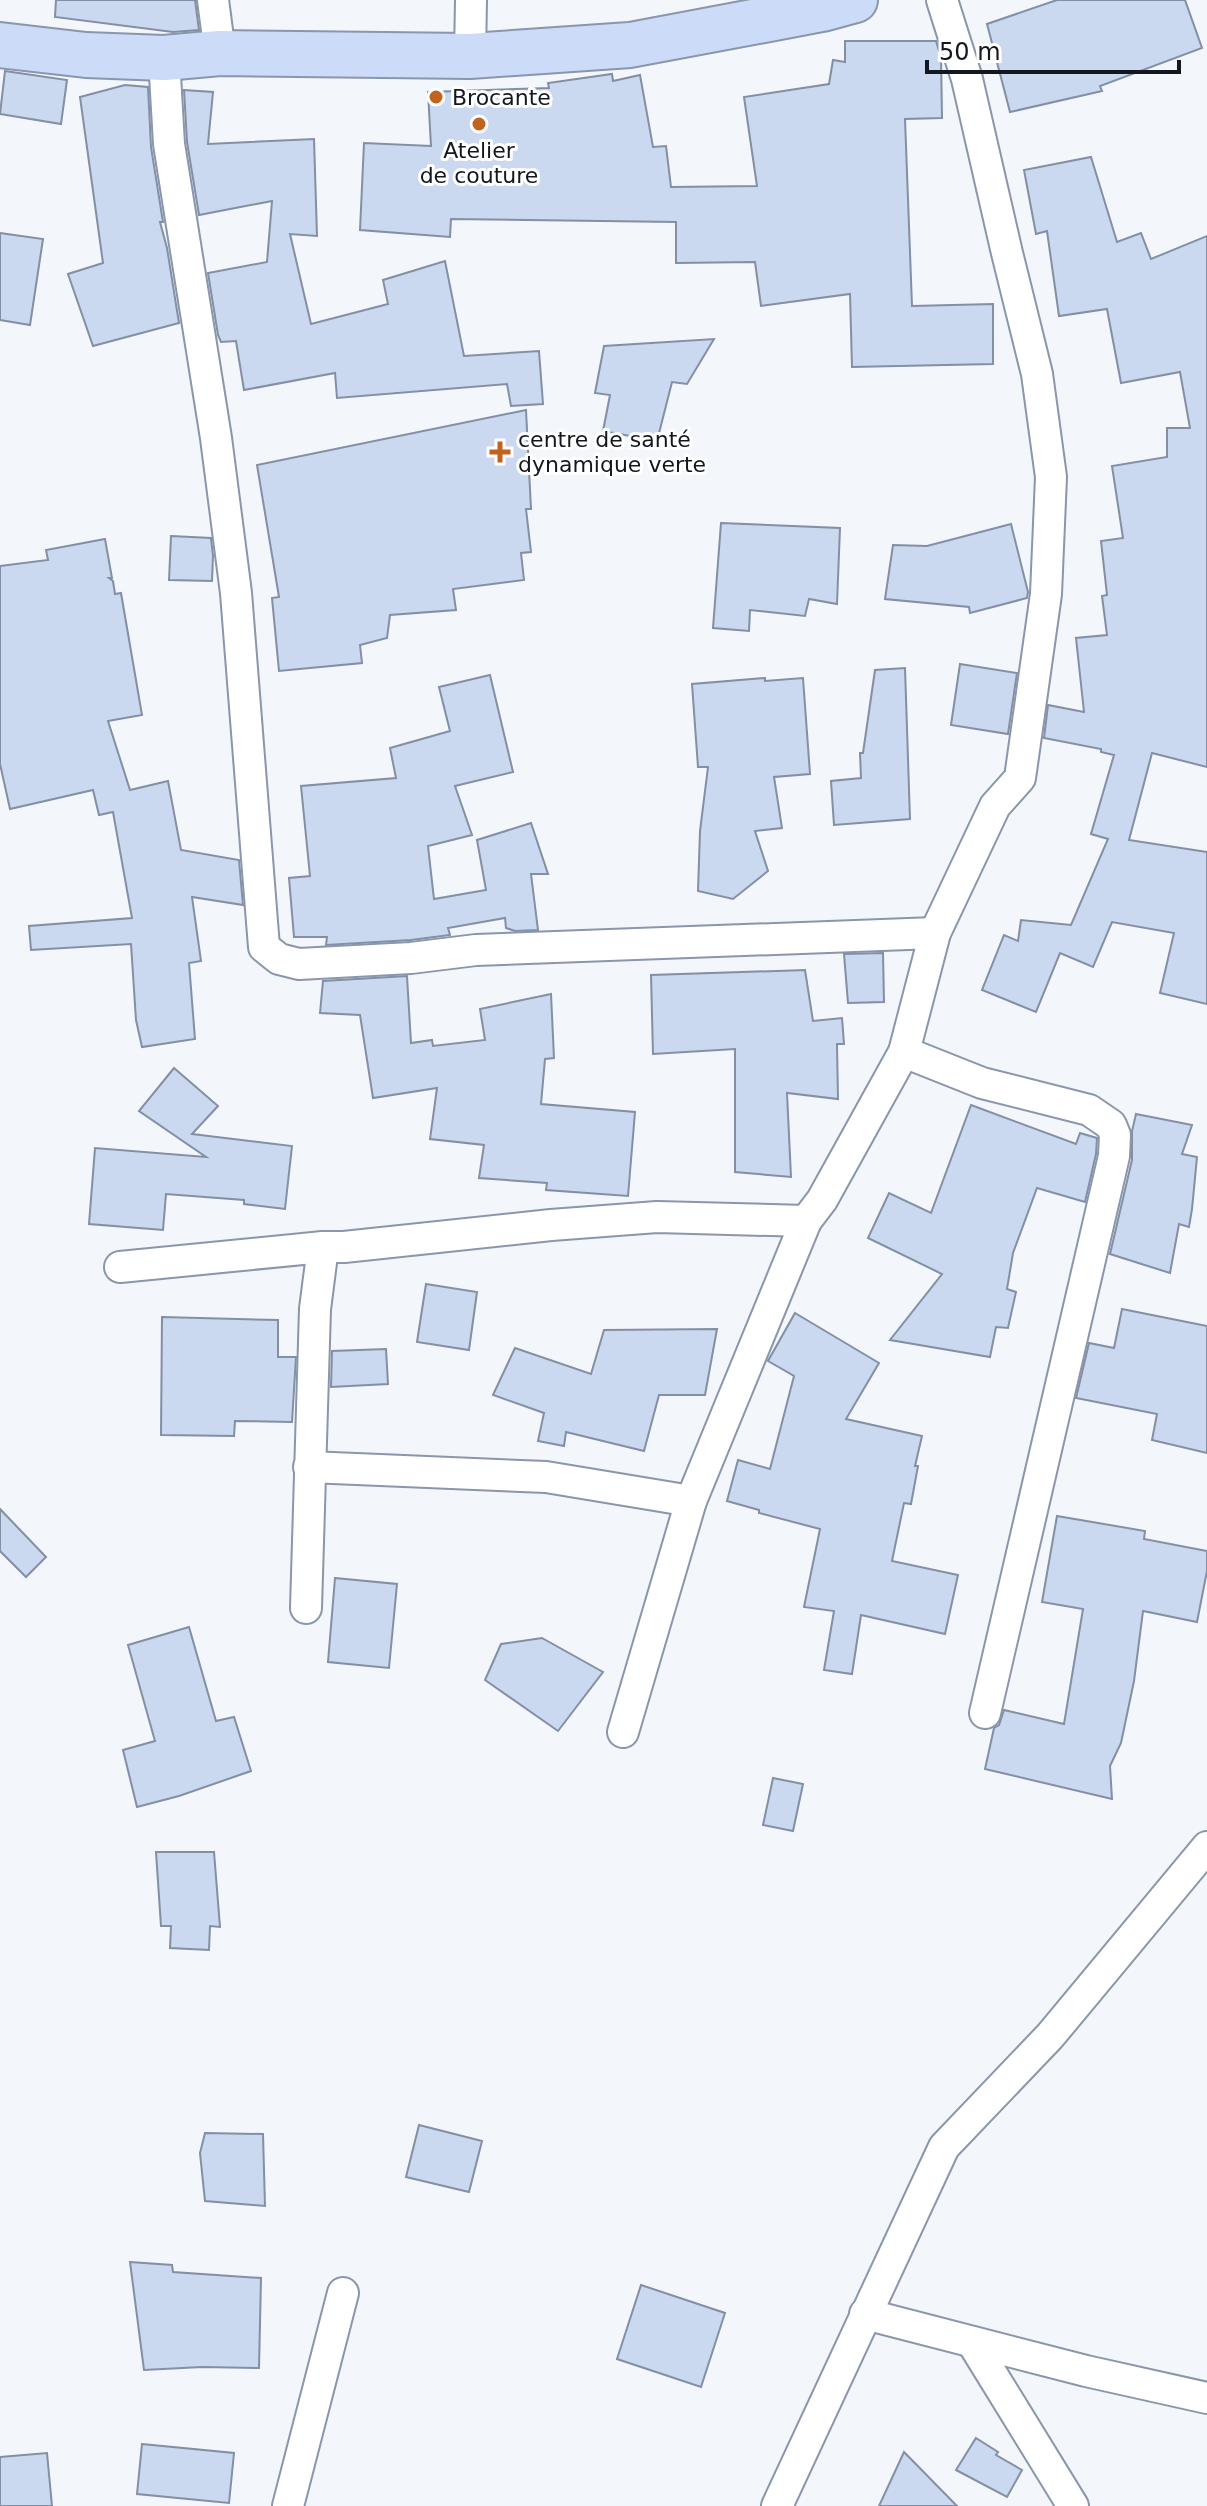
<svg xmlns="http://www.w3.org/2000/svg" width="1207" height="2506" font-family="'DejaVu Sans',sans-serif">
<style>
.building{fill:#cad8f0;stroke:#828fa5;stroke-width:2}
.lines{fill:none;stroke-linecap:round;stroke-linejoin:round}
.minor-casing{stroke:#8996ab;stroke-width:34}
.secondary-casing{stroke:#8996ab;stroke-width:48}
.minor{stroke:#fff;stroke-width:30}
.secondary{stroke:#ccdbf7;stroke-width:44}
.poi-dot{fill:#c1621d;stroke:#fff;stroke-width:3}
.labels{text-anchor:middle;stroke-width:6;stroke-linejoin:round;paint-order:stroke}
.poi-label{font-size:22px;fill:#131820;stroke:#fff;text-anchor:start}
</style>
<rect width="100%" height="100%" fill="#f3f6fb"/>
<g class="building">
<path d="M 56,0 L 195,0 L 199,30 L 173,32 L 55,17 Z"/>
<path d="M 1057,0 L 1185,0 L 1202,48 L 1100,86 L 1102,91 L 1010,112 L 987,24 Z"/>
<path d="M 845,41 L 936,41 L 941,57 L 942,118 L 905,119 L 912,306 L 993,304 L 993,364 L 852,367 L 850,294 L 761,306 L 755,262 L 676,263 L 676,222 L 451,219 L 450,237 L 360,230 L 364,143 L 431,146 L 428,92 L 549,88 L 548,83 L 612,74 L 613,81 L 640,75 L 653,147 L 666,146 L 671,187 L 757,186 L 744,97 L 829,84 L 833,60 L 845,62 Z"/>
<path d="M 5,71 L 67,80 L 61,124 L 0,114 Z"/>
<path d="M 125,85 L 148,87 L 151,147 L 163,222 L 160,222 L 167,248 L 179,323 L 93,346 L 68,274 L 103,263 L 80,97 Z"/>
<path d="M 184,90 L 213,92 L 208,144 L 314,139 L 317,236 L 290,234 L 311,324 L 388,304 L 383,280 L 445,261 L 464,356 L 539,351 L 543,404 L 511,406 L 507,384 L 337,398 L 335,373 L 244,390 L 236,341 L 221,342 L 218,335 L 208,273 L 267,262 L 272,201 L 199,215 L 187,142 Z"/>
<path d="M 1091,157 L 1117,242 L 1141,233 L 1151,259 L 1207,236 L 1207,767 L 1152,753 L 1129,840 L 1207,852 L 1207,1004 L 1160,993 L 1174,933 L 1112,922 L 1093,967 L 1060,953 L 1036,1012 L 982,990 L 1004,935 L 1018,941 L 1021,920 L 1071,925 L 1108,839 L 1091,834 L 1114,755 L 1101,752 L 1101,749 L 1044,738 L 1048,705 L 1084,712 L 1076,638 L 1107,635 L 1102,596 L 1107,595 L 1101,541 L 1123,538 L 1112,466 L 1167,457 L 1167,428 L 1190,428 L 1180,372 L 1121,383 L 1107,309 L 1059,316 L 1047,231 L 1036,234 L 1024,170 Z"/>
<path d="M 0,233 L 43,239 L 30,325 L 0,320 Z"/>
<path d="M 714,339 L 687,384 L 672,382 L 657,441 L 603,431 L 610,395 L 595,393 L 604,346 Z"/>
<path d="M 526,410 L 531,509 L 526,509 L 531,552 L 521,553 L 524,580 L 453,589 L 456,610 L 390,615 L 387,638 L 360,645 L 362,663 L 279,671 L 272,598 L 279,597 L 257,465 Z"/>
<path d="M 721,523 L 840,528 L 837,604 L 809,599 L 805,616 L 750,610 L 749,631 L 713,628 Z"/>
<path d="M 1011,524 L 1028,592 L 1027,598 L 970,613 L 969,607 L 885,599 L 893,545 L 927,546 Z"/>
<path d="M 171,536 L 211,538 L 213,556 L 212,581 L 169,580 Z"/>
<path d="M 105,539 L 112,578 L 109,578 L 113,581 L 115,594 L 121,593 L 142,715 L 108,721 L 130,790 L 168,781 L 181,850 L 239,860 L 243,905 L 192,897 L 201,961 L 189,963 L 195,1039 L 142,1047 L 136,1020 L 131,944 L 31,950 L 29,926 L 132,918 L 113,812 L 99,815 L 93,790 L 10,809 L 0,764 L 0,566 L 48,560 L 46,550 Z"/>
<path d="M 960,664 L 1017,673 L 1008,734 L 951,725 Z"/>
<path d="M 905,668 L 910,819 L 834,825 L 831,781 L 861,778 L 860,753 L 863,753 L 875,670 Z"/>
<path d="M 490,675 L 513,772 L 455,786 L 472,835 L 428,846 L 434,899 L 486,890 L 477,840 L 531,823 L 548,874 L 531,874 L 538,930 L 515,931 L 506,928 L 505,918 L 448,928 L 450,935 L 411,940 L 326,945 L 327,937 L 294,937 L 289,878 L 310,876 L 301,786 L 396,778 L 390,748 L 450,731 L 439,687 Z"/>
<path d="M 765,678 L 765,681 L 803,678 L 810,774 L 774,777 L 782,828 L 755,831 L 768,871 L 733,899 L 698,891 L 700,831 L 708,767 L 698,767 L 692,684 Z"/>
<path d="M 883,953 L 884,1002 L 848,1003 L 844,954 Z"/>
<path d="M 805,970 L 813,1021 L 842,1018 L 844,1044 L 837,1044 L 838,1099 L 787,1093 L 791,1177 L 735,1172 L 735,1049 L 653,1054 L 651,975 Z"/>
<path d="M 407,976 L 411,1043 L 432,1040 L 433,1046 L 485,1040 L 480,1009 L 551,994 L 554,1058 L 545,1059 L 541,1104 L 635,1112 L 628,1196 L 546,1190 L 547,1183 L 479,1178 L 484,1145 L 430,1139 L 437,1088 L 373,1098 L 360,1015 L 320,1013 L 323,981 Z"/>
<path d="M 174,1068 L 218,1106 L 192,1134 L 292,1146 L 285,1209 L 244,1204 L 244,1200 L 166,1194 L 163,1230 L 89,1224 L 95,1148 L 206,1157 L 139,1111 Z"/>
<path d="M 971,1105 L 1076,1144 L 1080,1133 L 1097,1138 L 1096,1154 L 1085,1202 L 1037,1188 L 1013,1253 L 1007,1289 L 1016,1292 L 1008,1328 L 996,1327 L 990,1357 L 890,1340 L 942,1274 L 868,1238 L 889,1193 L 931,1213 Z"/>
<path d="M 1136,1114 L 1192,1125 L 1182,1154 L 1197,1157 L 1192,1209 L 1189,1227 L 1179,1224 L 1170,1273 L 1110,1254 L 1132,1160 L 1132,1131 Z"/>
<path d="M 426,1284 L 477,1292 L 469,1350 L 417,1342 Z"/>
<path d="M 1122,1309 L 1207,1326 L 1207,1453 L 1152,1440 L 1157,1414 L 1076,1398 L 1089,1343 L 1114,1348 Z"/>
<path d="M 795,1313 L 879,1363 L 846,1419 L 922,1436 L 915,1466 L 918,1466 L 911,1504 L 904,1503 L 892,1561 L 958,1575 L 945,1634 L 861,1615 L 852,1674 L 824,1670 L 834,1611 L 804,1607 L 820,1529 L 759,1513 L 759,1510 L 727,1501 L 738,1460 L 770,1469 L 794,1376 L 768,1361 Z"/>
<path d="M 162,1317 L 278,1320 L 278,1357 L 296,1357 L 292,1422 L 235,1421 L 234,1436 L 161,1435 Z"/>
<path d="M 717,1329 L 705,1395 L 659,1395 L 644,1451 L 566,1432 L 564,1446 L 538,1441 L 544,1413 L 493,1395 L 515,1348 L 591,1374 L 604,1330 Z"/>
<path d="M 386,1349 L 388,1384 L 331,1387 L 332,1351 Z"/>
<path d="M 0,1509 L 46,1557 L 26,1577 L 0,1551 Z"/>
<path d="M 1057,1516 L 1145,1531 L 1144,1539 L 1207,1551 L 1207,1571 L 1197,1622 L 1143,1611 L 1134,1681 L 1121,1743 L 1110,1766 L 1112,1799 L 985,1769 L 994,1728 L 999,1725 L 1004,1710 L 1064,1724 L 1083,1609 L 1042,1602 Z"/>
<path d="M 335,1578 L 397,1584 L 389,1668 L 328,1662 Z"/>
<path d="M 189,1627 L 216,1721 L 234,1717 L 251,1771 L 179,1796 L 137,1807 L 123,1750 L 155,1741 L 128,1645 Z"/>
<path d="M 542,1638 L 603,1672 L 558,1731 L 485,1680 L 501,1644 Z"/>
<path d="M 773,1778 L 803,1784 L 793,1831 L 763,1825 Z"/>
<path d="M 156,1852 L 214,1852 L 220,1927 L 210,1926 L 209,1950 L 170,1948 L 171,1926 L 161,1926 Z"/>
<path d="M 419,2125 L 482,2141 L 469,2192 L 406,2177 Z"/>
<path d="M 205,2133 L 263,2134 L 265,2206 L 205,2201 L 200,2153 Z"/>
<path d="M 130,2262 L 172,2265 L 173,2272 L 261,2278 L 259,2368 L 202,2367 L 144,2370 Z"/>
<path d="M 641,2285 L 725,2313 L 701,2387 L 617,2359 Z"/>
<path d="M 976,2438 L 998,2452 L 996,2455 L 1022,2470 L 1007,2497 L 956,2470 Z"/>
<path d="M 142,2444 L 234,2453 L 229,2503 L 137,2494 Z"/>
<path d="M 904,2452 L 957,2506 L 879,2506 Z"/>
<path d="M 47,2453 L 52,2506 L 0,2506 L 0,2457 Z"/>
</g>
<g class="lines">
<g class="minor-casing">
<g id="minor">
<path d="M 213,0 L 220,53"/>
<path d="M 470,56 L 471,0"/>
<path d="M 164,58 L 169,144 L 216,438 L 236,593 L 264,947 L 279,959 L 299,964 L 411,958 L 476,950 L 935,933"/>
<path d="M 904,1052 L 982,1083 L 1089,1110 L 1111,1125 L 1115,1135 L 1114,1156 L 985,1713"/>
<path d="M 120,1267 L 323,1247"/>
<path d="M 309,1467 L 546,1477 L 691,1501"/>
<path d="M 306,1608 L 315,1309 L 323,1247 L 344,1247 L 551,1225 L 657,1217 L 806,1221 L 822,1200 L 904,1052 L 935,933 L 995,806 L 1020,778 L 1046,594 L 1051,477 L 1037,374 L 1007,253 L 967,79 L 942,0"/>
<path d="M 623,1732 L 691,1501 L 806,1221"/>
<path d="M 865,2314 L 1086,2371 L 1207,2398"/>
<path d="M 972,2342 L 1073,2506"/>
<path d="M 288,2506 L 343,2293"/>
<path d="M 777,2506 L 944,2147 L 1050,2036 L 1207,1847"/>
</g>
</g>
<g class="secondary-casing">
<path id="secondary" d="M 0,45 L 86,55 L 164,58 L 220,53 L 470,56 L 630,45 L 822,9 L 855,0"/>
</g>
<use href="#minor" class="minor"/>
<use href="#secondary" class="secondary"/>
</g>
<g class="poi-dot">
<circle cx="436" cy="97" r="8"/>
<circle cx="479" cy="124" r="8"/>
<path d="M496 440h8v8h8v8h-8v8h-8v-8h-8v-8h8z"/>
</g>
<g class="labels">
<g class="poi-label">
<text x="452" y="105">Brocante</text>
<text x="479" y="158" text-anchor="middle">Atelier<tspan x="479" dy="25">de couture</tspan></text>
<text x="518" y="447">centre de santé<tspan x="518" dy="25">dynamique verte</tspan></text>
</g>
</g>
<path d="M927 60v12h252v-12" fill="none" stroke="#131820" stroke-width="4"/>
<text x="939" y="60" font-size="24" fill="#131820" stroke="#ffffff" stroke-width="6" paint-order="stroke">50 m</text>
</svg>
